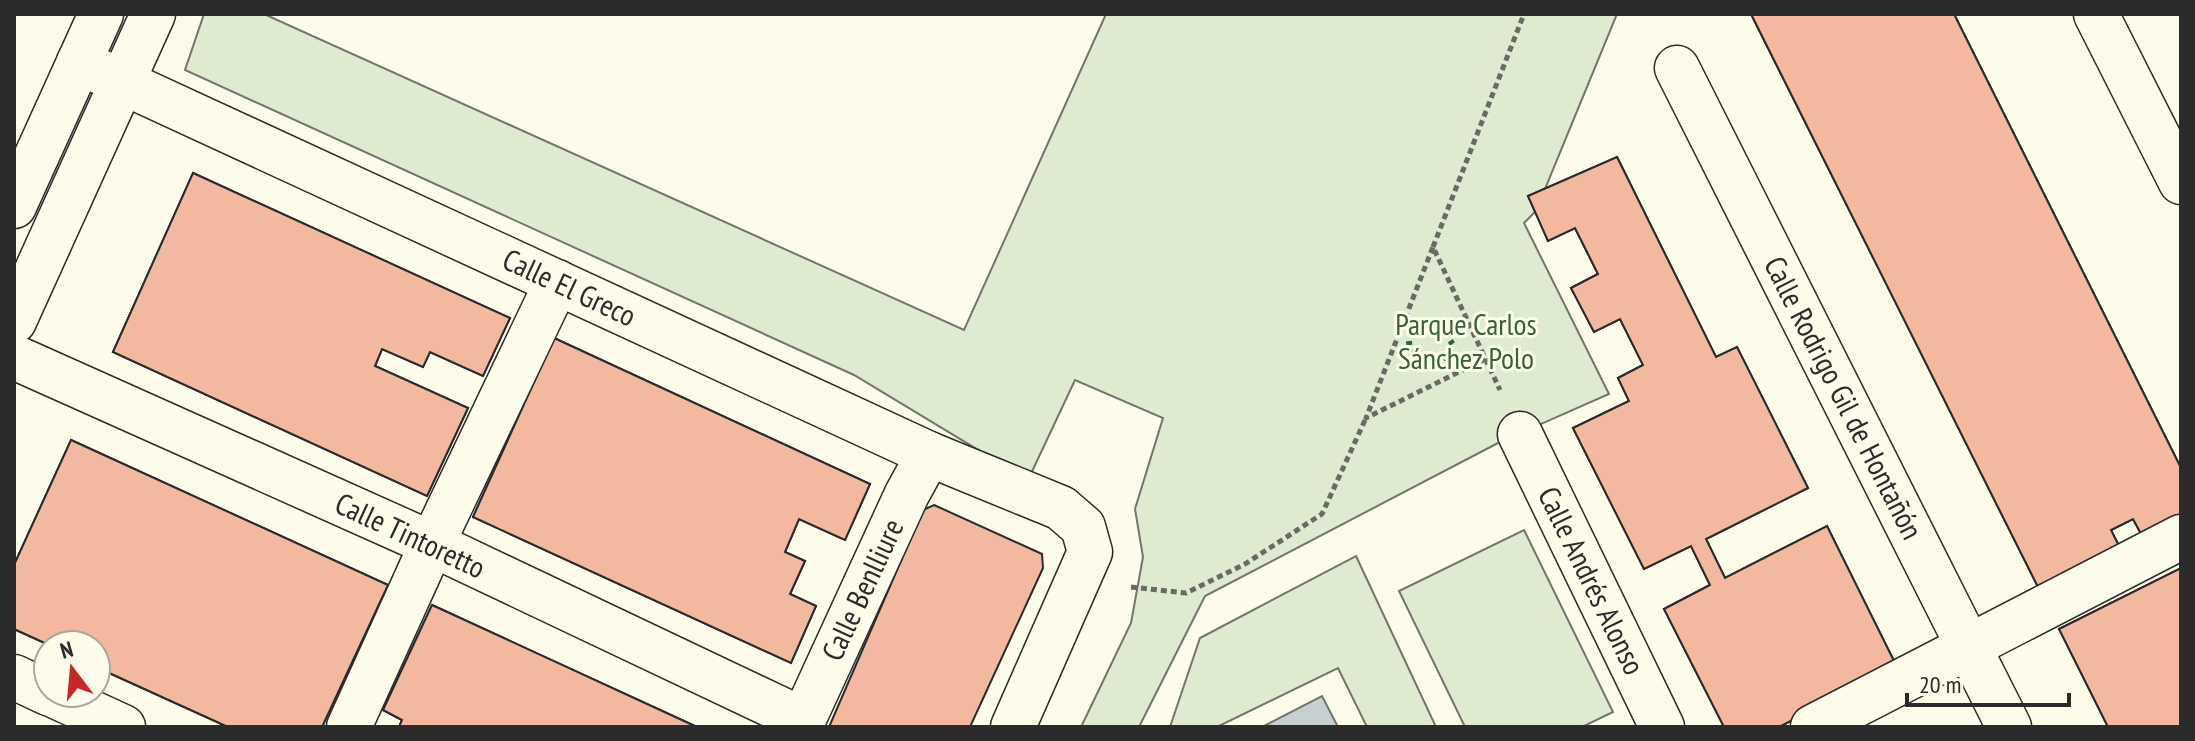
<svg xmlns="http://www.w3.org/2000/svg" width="2195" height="741" font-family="'PT Sans Narrow',sans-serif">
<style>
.green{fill:#deebd1;stroke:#74746e;stroke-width:2}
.water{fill:#c7d0d0;stroke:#74746e;stroke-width:2}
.building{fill:#f2b8a0;stroke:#2b2b2b;stroke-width:2;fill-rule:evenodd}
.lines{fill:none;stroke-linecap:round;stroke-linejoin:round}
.minor-casing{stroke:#2b2b2b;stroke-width:47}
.major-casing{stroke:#2b2b2b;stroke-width:47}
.path{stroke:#6a6964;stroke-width:5;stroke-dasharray:6 4;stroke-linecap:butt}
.minor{stroke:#fdfbea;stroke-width:44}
.major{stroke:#fdfbea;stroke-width:44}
.hedge{stroke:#34623c;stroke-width:6;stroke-dasharray:4 6;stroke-linecap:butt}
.labels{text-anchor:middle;stroke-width:6;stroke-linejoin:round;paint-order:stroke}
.street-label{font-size:30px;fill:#2b2b2b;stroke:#fdfbea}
.park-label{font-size:30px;fill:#34623c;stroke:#fdfbea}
</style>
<rect width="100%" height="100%" fill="#fdfbea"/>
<g class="green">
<path d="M 204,14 L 264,14 L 964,330 L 1106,14 L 1617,14 L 1536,211 L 1524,223 L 1609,394 L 1498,443 L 1205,596 L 1139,727 L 1081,727 L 1131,623 L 1143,557 L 1135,509 L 1163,418 L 1075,380 L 1028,480 L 854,375 L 185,70 Z"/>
<path d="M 1524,530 L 1613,712 L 1582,727 L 1465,727 L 1399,591 Z"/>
<path d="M 1356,556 L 1436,727 L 1367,727 L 1338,668 L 1217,727 L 1170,727 L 1200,638 Z"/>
</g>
<path class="water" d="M 1322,696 L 1338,727 L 1262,727 Z"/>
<g class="building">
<path d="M 1751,14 L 1824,14 L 1835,35 L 1878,14 L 1954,14 L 2181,468 L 2181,526 L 2146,543 L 2133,519 L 2111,530 L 2124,556 L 2043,597 ZM 1903,58 L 1928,108 L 1883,130 L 1858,80 ZM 1961,174 L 1973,196 L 1950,209 L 1939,185 ZM 2007,266 L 2018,287 L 1996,300 L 1985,277 ZM 2033,339 L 2044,363 L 2054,358 L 2065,381 L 2020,404 L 2009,381 L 2020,375 L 2008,352 ZM 2088,426 L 2110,471 L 2065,494 L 2043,449 Z"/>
<path d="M 1751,14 L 1954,14 L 2181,468 L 2181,526 L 2146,543 L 2133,519 L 2111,530 L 2124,556 L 2043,597 Z"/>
<path d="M 1617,157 L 1716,357 L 1737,347 L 1808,488 L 1706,539 L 1725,578 L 1827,526 L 1897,667 L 1779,727 L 1724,727 L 1664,609 L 1710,585 L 1691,546 L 1644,569 L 1573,428 L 1629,401 L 1618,378 L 1643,365 L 1620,319 L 1594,332 L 1571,288 L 1598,274 L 1575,228 L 1548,241 L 1528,196 ZM 1688,404 L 1708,444 L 1667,463 L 1648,423 ZM 1803,627 L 1825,672 L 1780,695 L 1757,649 Z"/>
<path d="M 1617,157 L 1716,357 L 1737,347 L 1808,488 L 1706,539 L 1725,578 L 1827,526 L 1897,667 L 1779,727 L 1724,727 L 1664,609 L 1710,585 L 1691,546 L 1644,569 L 1573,428 L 1629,401 L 1618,378 L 1643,365 L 1620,319 L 1594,332 L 1571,288 L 1598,274 L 1575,228 L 1548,241 L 1528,196 Z"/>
<path d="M 193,173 L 510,318 L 483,376 L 430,352 L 423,367 L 382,349 L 375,366 L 468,408 L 427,496 L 113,352 ZM 223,256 L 275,280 L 271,289 L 219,265 ZM 254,323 L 272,332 L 263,353 L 244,344 ZM 341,330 L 371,343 L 363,361 L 333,347 Z"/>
<path d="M 193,173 L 510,318 L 483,376 L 430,352 L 423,367 L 382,349 L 375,366 L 468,408 L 427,496 L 113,352 Z"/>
<path d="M 554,338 L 870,484 L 845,540 L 799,519 L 785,552 L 805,561 L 790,594 L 816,606 L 791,663 L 473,517 ZM 611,436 L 635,447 L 626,467 L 603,456 ZM 533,440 L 544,445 L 531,476 L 520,471 ZM 596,468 L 649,492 L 634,523 L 582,499 ZM 722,489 L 738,495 L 732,508 L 716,501 ZM 751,495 L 778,508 L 763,542 L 747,535 L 754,521 L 741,515 Z"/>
<path d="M 554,338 L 870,484 L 845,540 L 799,519 L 785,552 L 805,561 L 790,594 L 816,606 L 791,663 L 473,517 Z"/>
<path d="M 71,440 L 388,585 L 322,727 L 228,727 L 96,667 L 96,645 L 49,645 L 14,629 L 14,565 ZM 86,531 L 95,535 L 87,555 L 77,551 ZM 132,536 L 153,546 L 145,563 L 133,558 L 130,565 L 121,560 ZM 116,568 L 159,588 L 145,620 L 102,600 ZM 204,570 L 285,608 L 280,620 L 250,605 L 241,626 L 190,603 ZM 229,649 L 252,662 L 249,667 L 226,657 ZM 283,668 L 307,680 L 297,701 L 273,689 Z"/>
<path d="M 71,440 L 388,585 L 322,727 L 228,727 L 96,667 L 96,645 L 49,645 L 14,629 L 14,565 Z"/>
<path d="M 934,505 L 1042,554 L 1043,568 L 970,727 L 829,727 L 923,510 Z"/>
<path d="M 2181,568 L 2181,615 L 2175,603 L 2131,625 L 2153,671 L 2181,657 L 2181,712 L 2175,715 L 2181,727 L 2108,727 L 2059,629 Z"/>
<path d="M 2181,568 L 2181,727 L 2108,727 L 2059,629 Z"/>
<path d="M 432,605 L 697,727 L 399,727 L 402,720 L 383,710 Z"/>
<path d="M 432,605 L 697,727 L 399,727 L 402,720 L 383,710 Z"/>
</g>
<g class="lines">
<g class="minor-casing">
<g id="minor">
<path d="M 79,62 L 929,454 L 1061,508 L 1083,527 L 1090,552 L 1013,727"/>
<path d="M 1677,68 L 2009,727"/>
<path d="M 14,357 L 432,544 L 803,720"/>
<path d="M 1520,434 L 1662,727"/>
<path d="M 14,677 L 48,693"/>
<path d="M 49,693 L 123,727"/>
<path d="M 349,727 L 432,544 L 557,282"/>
<path d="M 800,727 L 907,494 L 929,454"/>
<path d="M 1813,727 L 2181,537"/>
</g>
</g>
<g class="major-casing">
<g id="major">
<path d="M 2096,14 L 2181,182"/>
<path d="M 14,206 L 101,14"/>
<path d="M 14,321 L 153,14"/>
</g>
</g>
<g class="path">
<path d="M 1433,247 L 1524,14"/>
<path d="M 1485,359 L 1366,418 L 1433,247 L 1500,390"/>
<path d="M 1131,587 L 1186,593 L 1245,564 L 1322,514 L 1366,418"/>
</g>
<use href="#minor" class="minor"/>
<use href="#major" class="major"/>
<path class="hedge" d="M 1409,341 L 1410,351 L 1422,364 L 1441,362 L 1454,346 L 1438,323 L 1419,330"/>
</g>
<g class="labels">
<g class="street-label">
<text transform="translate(569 288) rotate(25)" y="10">Calle El Greco</text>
<text transform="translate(1843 398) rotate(63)" y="10">Calle Rodrigo Gil de Hontañón</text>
<text transform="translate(410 536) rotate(25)" y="10">Calle Tintoretto</text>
<text transform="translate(1591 581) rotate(64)" y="10">Calle Andrés Alonso</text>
<text transform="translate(863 590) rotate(-65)" y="10">Calle Benlliure</text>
</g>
<g class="park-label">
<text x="1466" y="335">Parque Carlos<tspan x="1466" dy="34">Sánchez Polo</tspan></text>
</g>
</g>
<rect width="2195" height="741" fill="none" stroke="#2b2b2b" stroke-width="32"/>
<g transform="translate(72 669) rotate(344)"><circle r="38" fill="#fdfbea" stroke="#a9a89e" stroke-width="2"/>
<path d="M0-6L14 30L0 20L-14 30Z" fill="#c62828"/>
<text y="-12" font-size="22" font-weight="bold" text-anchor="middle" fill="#2b2b2b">N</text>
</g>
<path d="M1907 693v12h162v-12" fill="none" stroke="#2b2b2b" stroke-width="4"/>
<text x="1919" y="693" font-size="24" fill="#2b2b2b" stroke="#fdfbea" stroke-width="6" paint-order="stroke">20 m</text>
</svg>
